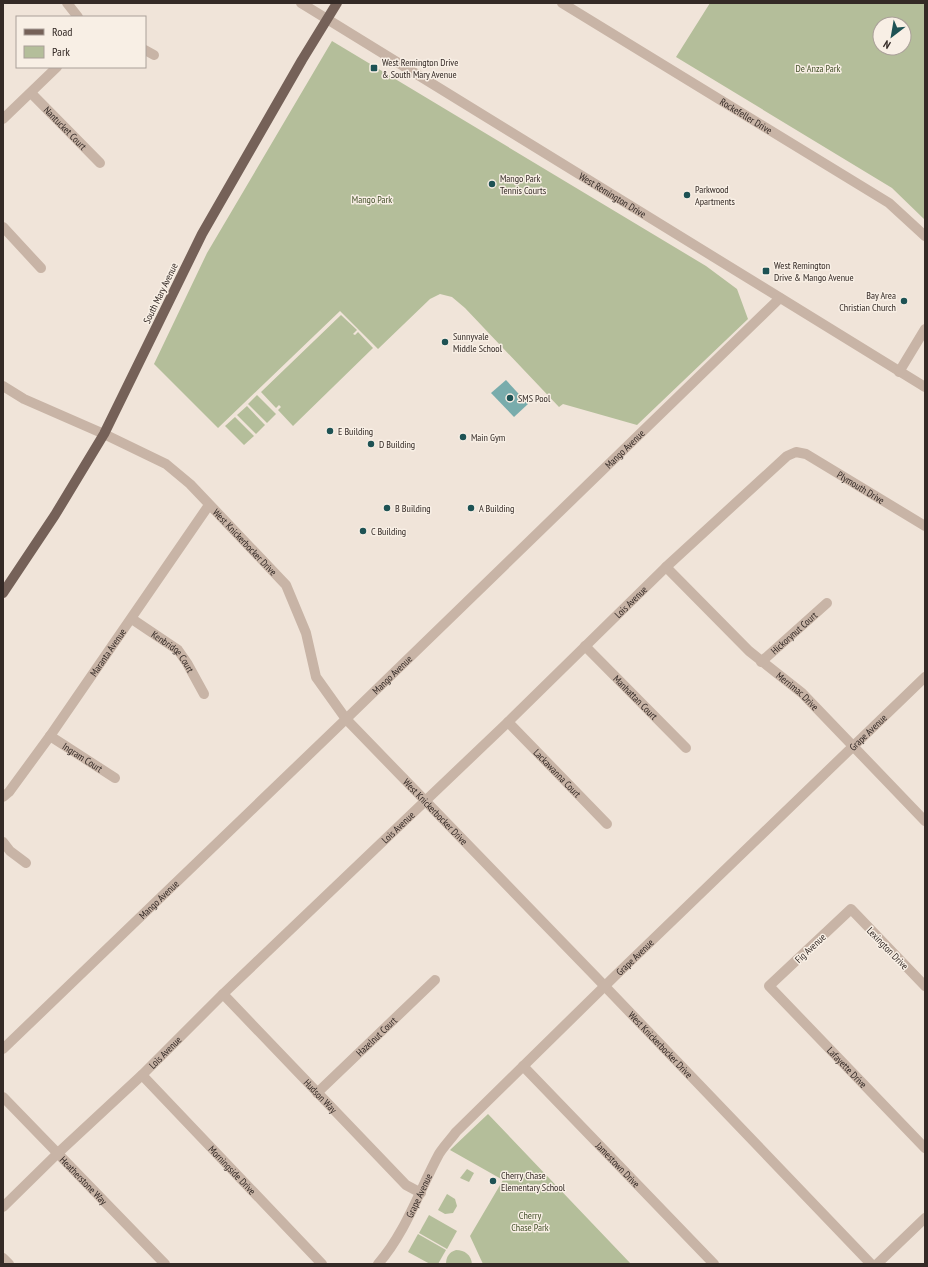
<svg xmlns="http://www.w3.org/2000/svg" width="928" height="1267" font-family="'PT Sans Narrow',sans-serif">
<style>
.green{fill:#b4be9a;fill-rule:evenodd}
.water{fill:#79acac}
.lines{fill:none;stroke-linecap:round;stroke-linejoin:round}
.minor{stroke:#c8b4a6;stroke-width:10}
.major{stroke:#756158;stroke-width:10}
.poi-dot{fill:#1e5254;stroke:#f8efe5;stroke-width:1.5}
.labels{text-anchor:middle;stroke-width:3;stroke-linejoin:round;paint-order:stroke}
.poi-label{font-size:10px;fill:#342a26;stroke:#f8efe5;text-anchor:start}
.park-label{font-size:10px;fill:#45512b;stroke:#f8efe5}
.street-label{font-size:10px;fill:#342a26;stroke:#f8efe5}
</style>
<rect width="100%" height="100%" fill="#f0e4d9"/>
<g class="green">
<path d="M 710,3 L 925,3 L 925,220 L 892,188 L 676,57 ZM 880,24 L 904,24 L 904,48 L 880,48 Z"/>
<path d="M 332,41 L 706,266 L 737,289 L 748,319 L 637,425 L 563,404 L 559,407 L 465,308 L 452,297 L 440,294 L 430,299 L 378,349 L 340,311 L 218,428 L 154,364 L 207,253 Z"/>
<path d="M 341,315 L 357,330 L 353,334 L 355,335 L 358,332 L 373,348 L 293,426 L 278,410 L 281,407 L 279,405 L 276,408 L 261,392 Z"/>
<path d="M 257,395 L 276,414 L 267,423 L 248,404 Z"/>
<path d="M 247,406 L 265,425 L 256,434 L 237,415 Z"/>
<path d="M 235,417 L 254,436 L 244,445 L 225,426 Z"/>
<path d="M 488,1114 L 631,1264 L 483,1264 L 470,1236 L 503,1180 L 450,1150 Z"/>
<path d="M 467,1169 L 474,1173 L 469,1182 L 460,1178 Z"/>
<path d="M 447,1194 L 455,1199 L 457,1206 L 453,1213 L 445,1214 L 438,1210 Z"/>
<path d="M 429,1215 L 457,1231 L 447,1249 L 419,1233 Z"/>
<path d="M 418,1234 L 446,1250 L 438,1264 L 430,1264 L 408,1252 Z"/>
<path d="M 456,1250 C 465,1250 471,1255 472,1264 L 446,1264 C 446,1257 449,1252 456,1250 Z"/>
</g>
<path class="water" d="M 506,380 L 528,404 L 514,417 L 491,393 Z"/>
<g class="lines">
<g class="minor">
<path d="M 67,3 L 78,17"/>
<path id="s1" d="M 301,3 L 925,387"/>
<path id="s2" d="M 562,3 L 889,203 L 925,236"/>
<path d="M 145,50 L 154,55"/>
<path id="s3" d="M 31,93 L 100,163"/>
<path d="M 3,119 L 57,67"/>
<path d="M 3,227 L 41,268"/>
<path d="M 899,372 L 925,329"/>
<path id="s4" d="M 3,386 L 24,399 L 104,434 L 166,464 L 190,484 L 286,585 L 306,633 L 316,677 L 346,719 L 595,976 L 871,1264"/>
<path id="s5" d="M 666,567 L 749,651 L 802,693 L 925,821"/>
<path id="s6" d="M 132,619 L 178,650 L 187,663 L 204,694"/>
<path id="s7" d="M 585,646 L 686,748"/>
<path id="s8" d="M 761,662 L 827,603"/>
<path id="s9" d="M 508,722 L 607,824"/>
<path id="s10" d="M 50,736 L 115,778"/>
<path id="s11" d="M 3,797 L 9,792 L 50,736 L 209,505"/>
<path d="M 3,842 L 10,851 L 26,863"/>
<path id="s12" d="M 925,986 L 851,909 L 769,986 L 925,1148"/>
<path id="s13" d="M 223,994 L 406,1185 L 421,1193"/>
<path id="s14" d="M 3,1049 L 346,719 L 780,298"/>
<path id="s15" d="M 523,1066 L 714,1264"/>
<path id="s16" d="M 142,1075 L 322,1264"/>
<path id="s17" d="M 317,1093 L 435,980"/>
<path id="s18" d="M 3,1097 L 165,1264"/>
<path id="s19" d="M 3,1207 L 58,1153 L 142,1075 L 223,994 L 508,722 L 666,567 L 787,456 L 796,452 L 806,454 L 925,526"/>
<path d="M 3,1258 L 9,1264"/>
<path id="s20" d="M 378,1264 C 406,1232 419,1191 439,1154 C 444,1146 451,1139 456,1132 L 616,975 L 925,677"/>
<path d="M 877,1264 L 925,1218"/>
</g>
<path class="major" d="M 3,593 L 55,515 L 104,434 L 202,234 L 302,60 L 337,3"/>
</g>
<g class="poi-dot">
<rect x="370" y="64" width="8" height="8" rx="2"/>
<circle cx="492" cy="184" r="4"/>
<circle cx="687" cy="195" r="4"/>
<rect x="762" y="267" width="8" height="8" rx="2"/>
<circle cx="904" cy="301" r="4"/>
<circle cx="445" cy="342" r="4"/>
<circle cx="510" cy="398" r="4"/>
<circle cx="330" cy="431" r="4"/>
<circle cx="463" cy="437" r="4"/>
<circle cx="371" cy="444" r="4"/>
<circle cx="387" cy="508" r="4"/>
<circle cx="471" cy="508" r="4"/>
<circle cx="363" cy="531" r="4"/>
<circle cx="493" cy="1181" r="4"/>
</g>
<g class="labels">
<g class="poi-label">
<text x="382" y="66">West Remington Drive<tspan x="382" dy="12">&amp; South Mary Avenue</tspan></text>
<text x="500" y="182">Mango Park<tspan x="500" dy="12">Tennis Courts</tspan></text>
<text x="695" y="193">Parkwood<tspan x="695" dy="12">Apartments</tspan></text>
<text x="774" y="269">West Remington<tspan x="774" dy="12">Drive &amp; Mango Avenue</tspan></text>
<text x="896" y="299" text-anchor="end">Bay Area<tspan x="896" dy="12">Christian Church</tspan></text>
<text x="453" y="340">Sunnyvale<tspan x="453" dy="12">Middle School</tspan></text>
<text x="518" y="402">SMS Pool</text>
<text x="338" y="435">E Building</text>
<text x="471" y="441">Main Gym</text>
<text x="379" y="448">D Building</text>
<text x="395" y="512">B Building</text>
<text x="479" y="512">A Building</text>
<text x="371" y="535">C Building</text>
<text x="501" y="1179">Cherry Chase<tspan x="501" dy="12">Elementary School</tspan></text>
</g>
<g class="park-label">
<text x="818" y="72">De Anza Park</text>
<text x="372" y="203">Mango Park</text>
<text x="530" y="1219">Cherry<tspan x="530" dy="12">Chase Park</tspan></text>
</g>
<g class="street-label">
<text dy="4" stroke="none"><textPath href="#s2" startOffset="216">Rockefeller Drive</textPath></text>
<text dy="4" stroke="none"><textPath href="#s3" startOffset="49">Nantucket Court</textPath></text>
<text dy="4" stroke="none"><textPath href="#s1" startOffset="366">West Remington Drive</textPath></text>
<text transform="translate(160 293) rotate(-64)" y="4">South Mary Avenue</text>
<text dy="4" stroke="none"><textPath href="#s14" startOffset="864">Mango Avenue</textPath></text>
<text dy="4" stroke="none"><textPath href="#s19" startOffset="1170">Plymouth Drive</textPath></text>
<text dy="4" stroke="none"><textPath href="#s4" startOffset="292">West Knickerbocker Drive</textPath></text>
<text dy="4" stroke="none"><textPath href="#s19" startOffset="872">Lois Avenue</textPath></text>
<text dy="4" stroke="none"><textPath href="#s8" startOffset="44">Hickorynut Court</textPath></text>
<text dy="4" stroke="none"><textPath href="#s11" startOffset="179">Maranta Avenue</textPath></text>
<text dy="4" stroke="none"><textPath href="#s6" startOffset="53">Kenbridge Court</textPath></text>
<text dy="4" stroke="none"><textPath href="#s14" startOffset="540">Mango Avenue</textPath></text>
<text dy="4" stroke="none"><textPath href="#s5" startOffset="181">Merrimac Drive</textPath></text>
<text dy="4" stroke="none"><textPath href="#s7" startOffset="72">Manhattan Court</textPath></text>
<text dy="4" stroke="none"><textPath href="#s20" startOffset="728">Grape Avenue</textPath></text>
<text dy="4" stroke="none"><textPath href="#s10" startOffset="39">Ingram Court</textPath></text>
<text dy="4" stroke="none"><textPath href="#s9" startOffset="71">Lackawanna Court</textPath></text>
<text dy="4" stroke="none"><textPath href="#s4" startOffset="629">West Knickerbocker Drive</textPath></text>
<text dy="4" stroke="none"><textPath href="#s19" startOffset="548">Lois Avenue</textPath></text>
<text dy="4" stroke="none"><textPath href="#s14" startOffset="216">Mango Avenue</textPath></text>
<text transform="translate(810 948) rotate(-43)" y="4">Fig Avenue</text>
<text transform="translate(888 948) rotate(46)" y="4">Lexington Drive</text>
<text dy="4" stroke="none"><textPath href="#s20" startOffset="404">Grape Avenue</textPath></text>
<text dy="4" stroke="none"><textPath href="#s17" startOffset="82">Hazelnut Court</textPath></text>
<text dy="4" stroke="none"><textPath href="#s4" startOffset="953">West Knickerbocker Drive</textPath></text>
<text dy="4" stroke="none"><textPath href="#s19" startOffset="224">Lois Avenue</textPath></text>
<text dy="4" stroke="none"><textPath href="#s12" startOffset="332">Lafayette Drive</textPath></text>
<text dy="4" stroke="none"><textPath href="#s13" startOffset="141">Hudson Way</textPath></text>
<text dy="4" stroke="none"><textPath href="#s15" startOffset="137">Jamestown Drive</textPath></text>
<text dy="4" stroke="none"><textPath href="#s16" startOffset="131">Morningside Drive</textPath></text>
<text dy="4" stroke="none"><textPath href="#s18" startOffset="116">Heatherstone Way</textPath></text>
<text dy="4" stroke="none"><textPath href="#s20" startOffset="80">Grape Avenue</textPath></text>
</g>
</g>
<rect width="928" height="1267" fill="none" stroke="#342a26" stroke-width="8"/>
<rect x="16" y="16" width="130" height="52" fill="#f8efe5" stroke="#aaa099"/>
<rect x="24" y="29" width="20" height="6" fill="#756158" stroke="#aaa099"/>
<text x="52" y="36" font-size="12" fill="#342a26">Road</text>
<rect x="24" y="46" width="20" height="12" fill="#b4be9a" stroke="#aaa099"/>
<text x="52" y="56" font-size="12" fill="#342a26">Park</text>
<g transform="translate(892 36) rotate(211)"><circle r="19" fill="#f8efe5" stroke="#aaa099"/>
<path d="M0-3L7 15L0 10L-7 15Z" fill="#1e5254"/>
<text y="-6" font-size="11" font-weight="bold" text-anchor="middle" fill="#342a26">N</text>
</g>
</svg>
